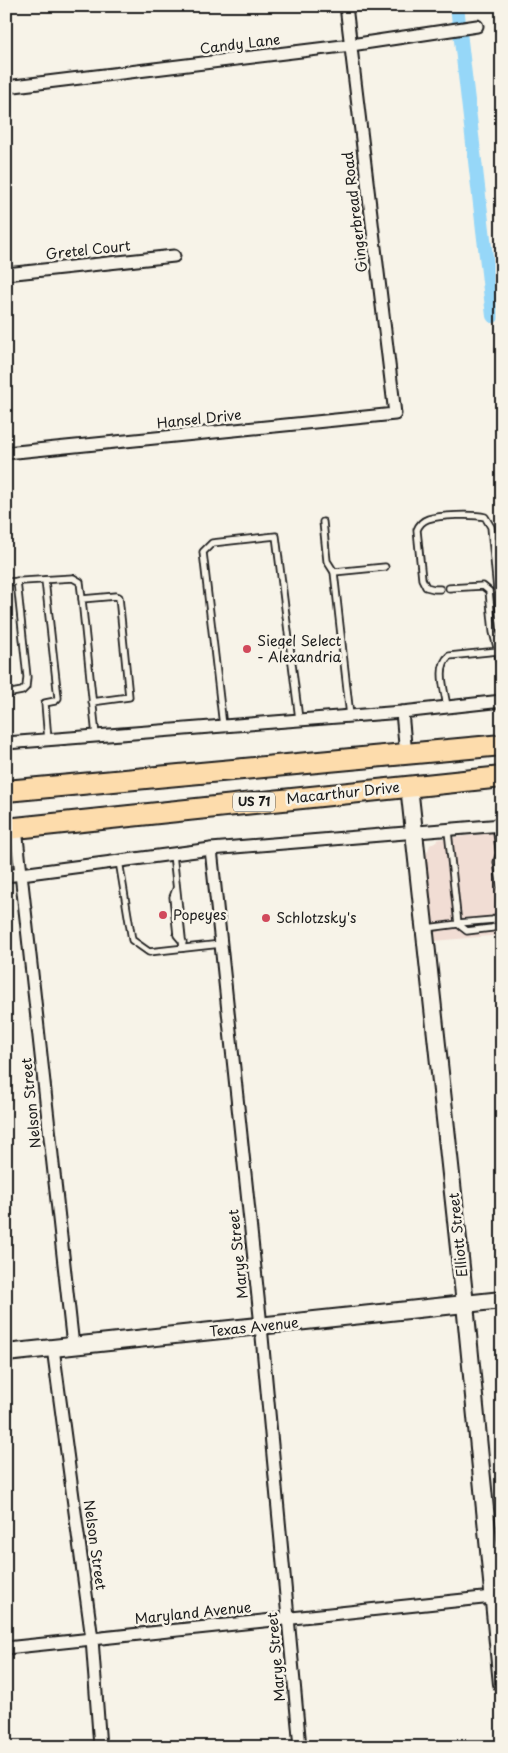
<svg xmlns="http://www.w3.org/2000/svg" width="508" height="1753" font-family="'Playpen Sans',sans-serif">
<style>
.built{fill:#f1ddd4}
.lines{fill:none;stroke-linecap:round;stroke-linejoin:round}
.canal{stroke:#96d7f8;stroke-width:14}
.lane-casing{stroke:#1c1c1c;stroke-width:9}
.street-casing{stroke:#1c1c1c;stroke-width:15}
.secondary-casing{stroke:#1c1c1c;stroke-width:20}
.highway-casing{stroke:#1c1c1c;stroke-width:24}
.lane{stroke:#f7f3e8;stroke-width:5.5}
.street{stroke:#f7f3e8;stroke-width:11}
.secondary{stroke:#f7f3e8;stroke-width:16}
.highway{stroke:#fddcac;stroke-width:20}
.poi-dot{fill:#d1495b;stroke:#f7f3e8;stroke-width:2}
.labels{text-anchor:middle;stroke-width:5;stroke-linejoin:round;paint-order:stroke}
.shield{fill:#f7f3e8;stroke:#5e5c59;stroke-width:1}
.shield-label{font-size:12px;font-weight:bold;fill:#1c1c1c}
.street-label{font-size:14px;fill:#1c1c1c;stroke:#f7f3e8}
.poi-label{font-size:14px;fill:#1c1c1c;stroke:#f7f3e8;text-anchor:start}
</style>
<rect width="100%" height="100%" fill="#f7f3e8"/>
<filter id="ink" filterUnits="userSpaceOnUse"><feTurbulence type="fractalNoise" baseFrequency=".02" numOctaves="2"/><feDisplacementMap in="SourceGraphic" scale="10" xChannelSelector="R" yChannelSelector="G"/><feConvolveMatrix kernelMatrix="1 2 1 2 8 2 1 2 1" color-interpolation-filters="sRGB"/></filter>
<g filter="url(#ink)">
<path class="built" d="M 502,832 L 502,935 L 434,941 L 426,856 L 430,845 L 439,839 Z"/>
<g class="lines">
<path class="canal" d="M 457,6 L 493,316"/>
<g class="lane-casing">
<g id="lane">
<path d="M 323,522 L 327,561 L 334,572 L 350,716"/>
<path d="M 334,572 L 385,567"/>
<path d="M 45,580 L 58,698 L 55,701 L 45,703 L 48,740"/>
<path d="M 6,582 L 73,578 L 80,582 L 82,599"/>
<path d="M 440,589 L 434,589 L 426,587 L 422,579 L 417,530 C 419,525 422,521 428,519 C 440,515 474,514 485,517 L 491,527 L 501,632 L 498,651 L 502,685"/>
<path d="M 6,694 L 22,691 L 26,687 L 27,677 L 17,581"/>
<path d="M 92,702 L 129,697 L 119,597 L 116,596 L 82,599 L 83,609 L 96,736"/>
<path d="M 447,707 C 445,691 436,667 449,656 L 498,651 L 493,632 L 489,591 L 483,586 L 449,588"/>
<path d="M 223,726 L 203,552 L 212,543 L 276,536 L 299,719"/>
<path d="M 496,826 L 500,857"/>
<path d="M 173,854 L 183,948"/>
<path d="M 499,855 L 497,862 L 502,895"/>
<path d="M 119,861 L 132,940 L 149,952 L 221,944"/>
<path d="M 176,889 L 173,897 L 177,935 L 183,942"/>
<path d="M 458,923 L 493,920 L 502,913"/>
<path d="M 458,924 L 467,931 L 492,928 L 502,925"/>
<path d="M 427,928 L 458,924 L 448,831"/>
</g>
</g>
<g class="street-casing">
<g id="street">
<path d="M 6,87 L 351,45 L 477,26"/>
<path d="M 6,274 L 174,256"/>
<path d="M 6,453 L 395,414 L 346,6"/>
<path d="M 402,712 L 406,755"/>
<path d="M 6,743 L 402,712 L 502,701"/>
<path d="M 16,828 L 73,1346"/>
<path d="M 211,849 L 261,1326 L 300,1747"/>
<path d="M 6,876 L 211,849 L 502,825"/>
<path d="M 53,1348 L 92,1639 L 100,1747"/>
<path d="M 6,1648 L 502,1596"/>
</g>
</g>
<g class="secondary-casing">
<g id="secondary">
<path d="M 409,786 L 465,1304 L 502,1684"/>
<path d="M 6,1353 L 502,1300"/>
</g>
</g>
<g class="highway-casing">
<g id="highway">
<path d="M 6,791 L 502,745"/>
<path d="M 6,829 L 502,777"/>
</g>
</g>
<use href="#lane" class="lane"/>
<use href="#street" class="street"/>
<use href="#secondary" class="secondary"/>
<use href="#highway" class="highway"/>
</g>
</g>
<g class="poi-dot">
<circle cx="247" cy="649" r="5"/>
<circle cx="163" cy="915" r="5"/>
<circle cx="266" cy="918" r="5"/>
</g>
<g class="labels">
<rect class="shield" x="233" y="792.5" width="42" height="19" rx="4"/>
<g class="shield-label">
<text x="254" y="806">US 71</text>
</g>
<g class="street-label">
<text transform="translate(240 44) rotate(-7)" y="5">Candy Lane</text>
<text transform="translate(355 212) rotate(-97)" y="5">Gingerbread Road</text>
<text transform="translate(88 250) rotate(-6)" y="5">Gretel Court</text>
<text transform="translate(199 419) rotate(-6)" y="5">Hansel Drive</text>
<text transform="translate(343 793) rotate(-6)" y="5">Macarthur Drive</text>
<text transform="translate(31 1103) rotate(-96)" y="5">Nelson Street</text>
<text transform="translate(458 1235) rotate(-96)" y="5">Elliott Street</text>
<text transform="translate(238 1254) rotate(-96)" y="5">Marye Street</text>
<text transform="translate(254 1327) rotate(-6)" y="5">Texas Avenue</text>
<text transform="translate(95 1545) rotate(82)" y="5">Nelson Street</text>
<text transform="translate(193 1613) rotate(-6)" y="5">Maryland Avenue</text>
<text transform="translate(276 1657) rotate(-95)" y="5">Marye Street</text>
</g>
<g class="poi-label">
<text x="257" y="646">Siegel Select<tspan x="257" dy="16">- Alexandria</tspan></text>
<text x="173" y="920">Popeyes</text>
<text x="276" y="923">Schlotzsky's</text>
</g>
</g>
<rect width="508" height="1753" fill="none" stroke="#f7f3e8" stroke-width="25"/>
<rect x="12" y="12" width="483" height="1728" fill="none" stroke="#1c1c1c" stroke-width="2" filter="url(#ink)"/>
</svg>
